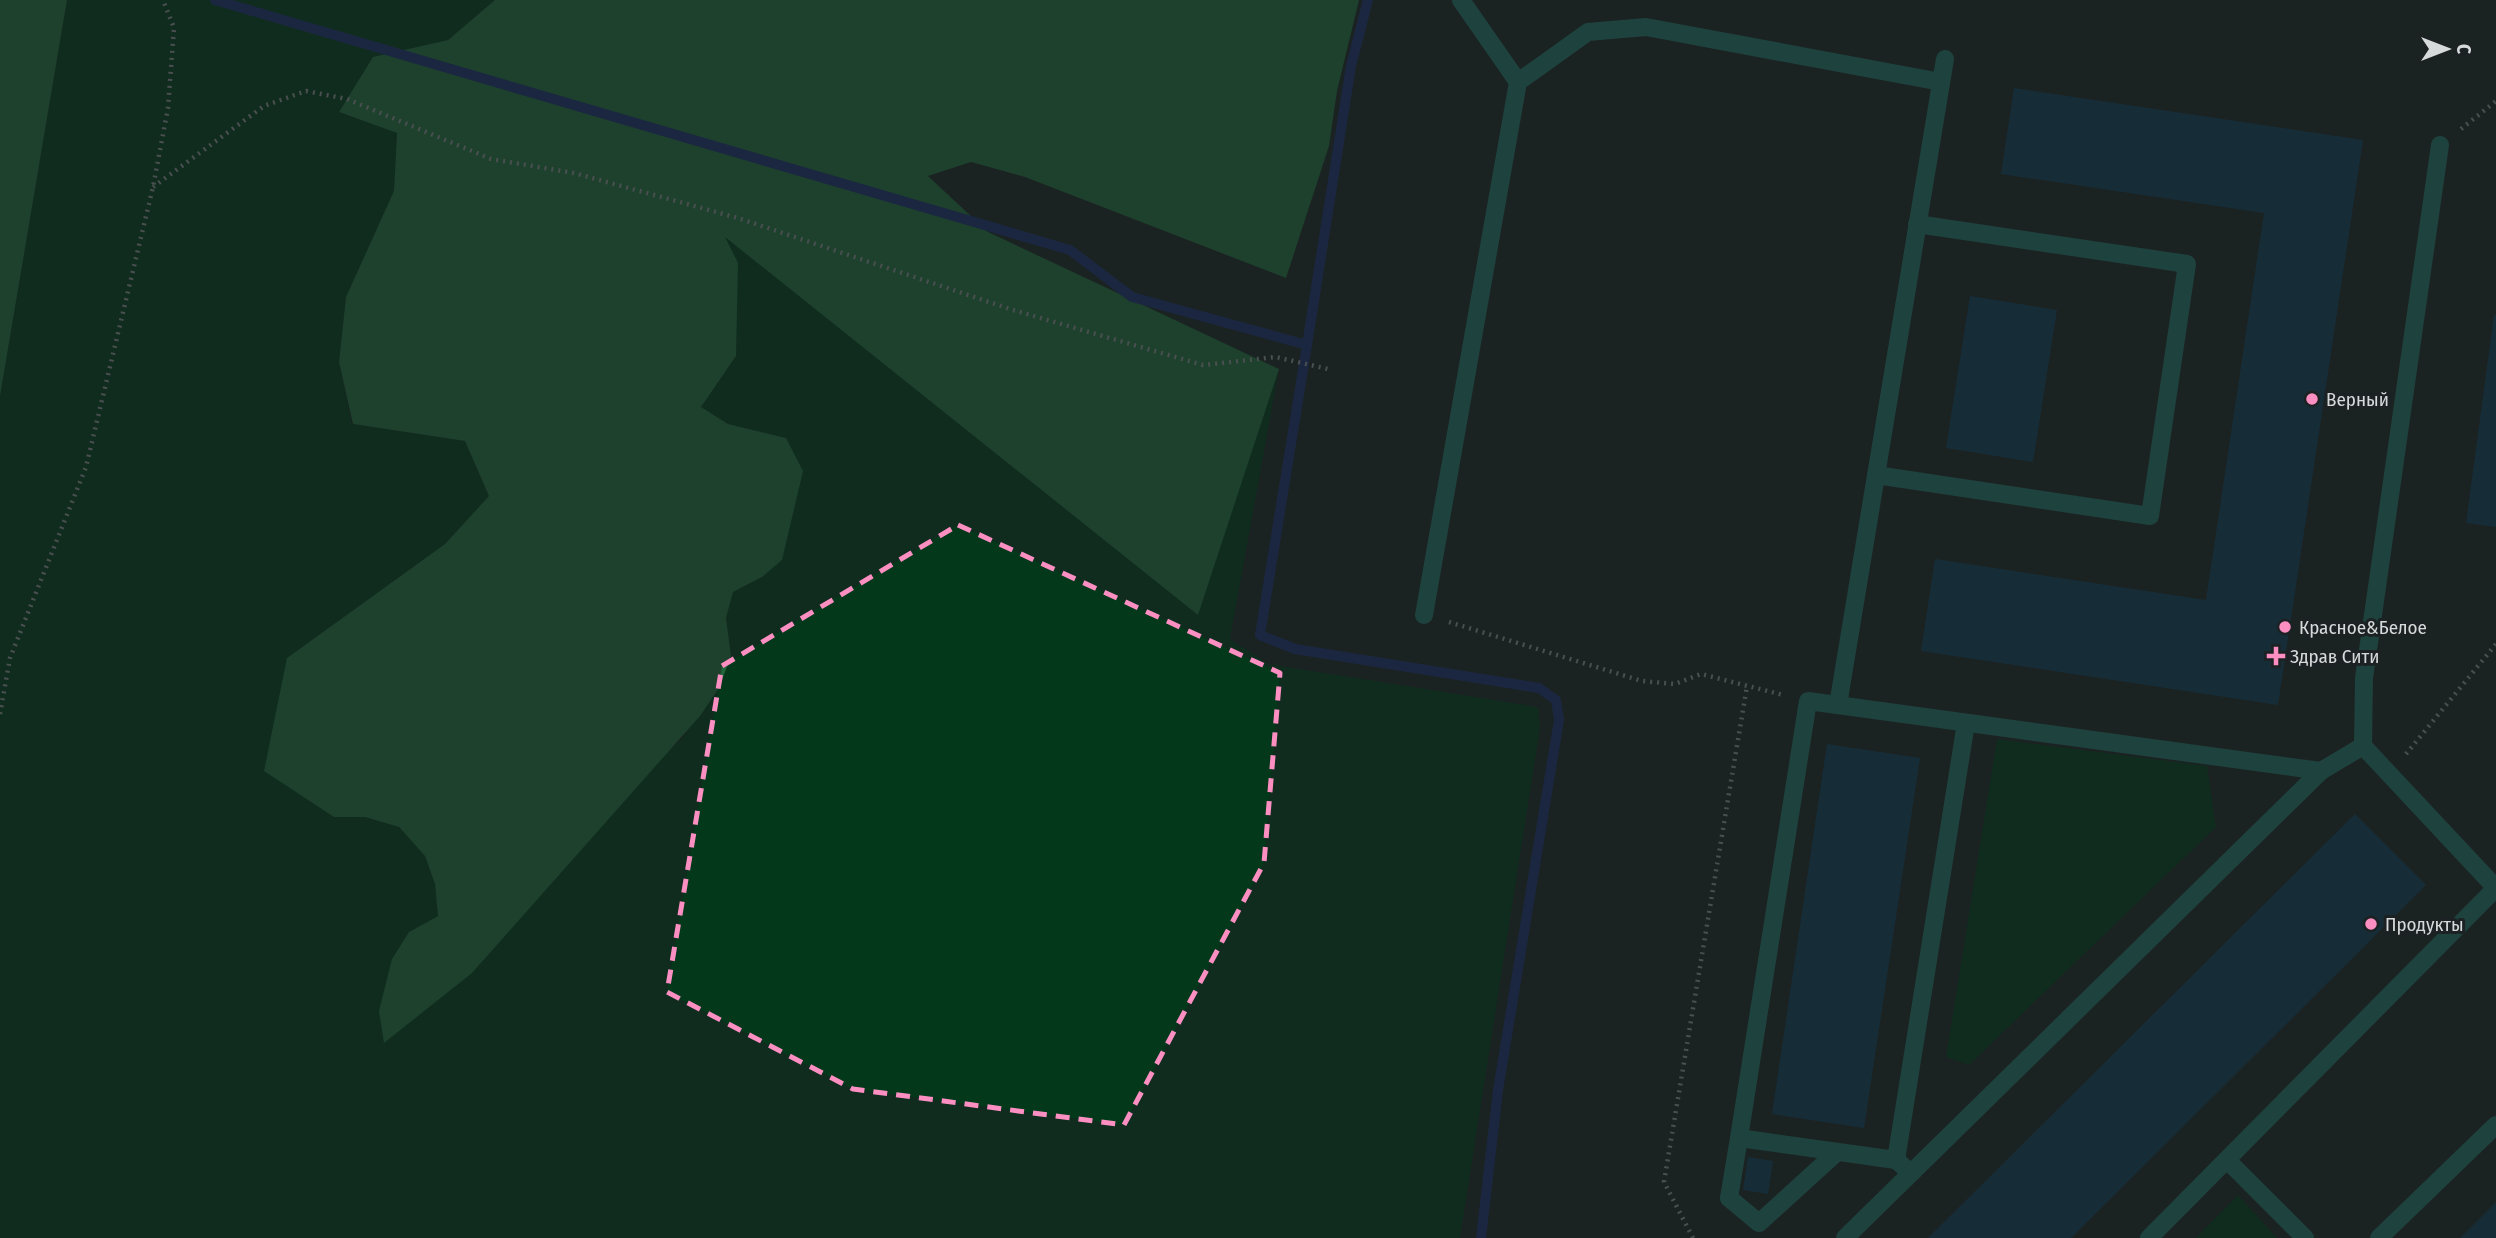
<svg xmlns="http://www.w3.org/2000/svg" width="2496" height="1238" font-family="'Fira Sans Condensed',sans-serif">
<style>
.green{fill:#03381a}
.forest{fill:#1f663a}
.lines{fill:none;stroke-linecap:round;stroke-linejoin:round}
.stream{stroke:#1b2e65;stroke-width:10}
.building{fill:#113a51}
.path{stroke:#808586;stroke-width:4.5;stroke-dasharray:2 5;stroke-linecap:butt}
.minor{stroke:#22695e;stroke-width:18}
.marked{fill:none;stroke:#fc8fc2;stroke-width:5;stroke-dasharray:14 9;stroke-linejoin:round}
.poi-dot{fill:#fc8fc2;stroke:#1c2223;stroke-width:2.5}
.labels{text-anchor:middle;stroke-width:6;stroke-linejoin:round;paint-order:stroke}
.poi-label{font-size:19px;fill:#d6dadb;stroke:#1c2223;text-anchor:start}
</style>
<rect width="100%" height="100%" fill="#1c2223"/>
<g class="green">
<path d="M 67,0 L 495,0 L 448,40 L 373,57 L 339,112 L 397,133 L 394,191 L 346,297 L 339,362 L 352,424 L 465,441 L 489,496 L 445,544 L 287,658 L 333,817 L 365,817 L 399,827 L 425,856 L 435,884 L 438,916 L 409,932 L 392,959 L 681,740 L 719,688 L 731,656 L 726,618 L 733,592 L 762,577 L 786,438 L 728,424 L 700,407 L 736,356 L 724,236 L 1197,614 L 1279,369 L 1230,639 L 1269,664 L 1538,707 L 1540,728 L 1460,1238 L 0,1238 L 0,396 Z"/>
<path d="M 1997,739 L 2207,766 L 2216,827 L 1969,1065 L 1946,1057 Z"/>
<path d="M 2238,1195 L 2277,1238 L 2196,1238 Z"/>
</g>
<g class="forest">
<path d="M 0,0 L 67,0 L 0,396 Z"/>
<path d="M 495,0 L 1359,0 L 1337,91 L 1329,146 L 1286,278 L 1025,177 L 971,162 L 928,176 L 988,232 L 1279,369 L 1198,615 L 725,237 L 738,263 L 736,356 L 701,407 L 728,424 L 786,438 L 803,471 L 782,560 L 762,577 L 733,592 L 726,618 L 731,656 L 719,688 L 700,716 L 472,973 L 384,1043 L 379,1011 L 392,959 L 409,932 L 438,916 L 435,884 L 425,856 L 399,827 L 365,817 L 334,817 L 264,771 L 287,658 L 445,544 L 489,496 L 465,441 L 353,424 L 339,362 L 346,297 L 394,191 L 397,133 L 339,112 L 373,57 L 448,40 Z"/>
</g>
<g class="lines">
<g class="stream">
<path d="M 215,0 L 1070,250 L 1132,297 L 1307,345 L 1260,635 L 1295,649 L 1539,688 L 1556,700 L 1559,720 L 1498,1090 L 1481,1238"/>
<path d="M 1307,345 L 1351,66 L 1368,0"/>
</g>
</g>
<g class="building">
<path d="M 2014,88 L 2363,140 L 2278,705 L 1921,651 L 1935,559 L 2206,600 L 2264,213 L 2001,174 Z"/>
<path d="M 1970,296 L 2057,310 L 2033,462 L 1946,448 Z"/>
<path d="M 2494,315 L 2496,315 L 2496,527 L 2466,523 Z"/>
<path d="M 1827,744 L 1920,758 L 1864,1128 L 1772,1114 Z"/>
<path d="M 2355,814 L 2426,885 L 2071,1238 L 1928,1238 Z"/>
<path d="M 1748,1157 L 1773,1161 L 1768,1194 L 1743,1190 Z"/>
<path d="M 2496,1202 L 2496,1238 L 2460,1238 Z"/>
</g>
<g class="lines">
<g class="path">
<path d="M 2461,129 L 2496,101"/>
<path d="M 153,187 L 264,106 L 306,91 L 347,99 L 491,159 L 574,173 L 738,218 L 1013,310 L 1203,365 L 1276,357 L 1332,370"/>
<path d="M 1449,622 L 1642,681 L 1675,684 L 1701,674 L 1783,695"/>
<path d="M 0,714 L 10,658 L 86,467 L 153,187 L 168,108 L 174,28 L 163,0"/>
<path d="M 2406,754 L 2496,644"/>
<path d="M 1693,1238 L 1664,1182 L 1747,686"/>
</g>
<g class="minor">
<path d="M 1461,0 L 1518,82"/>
<path d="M 1876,475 L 2150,516 L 2187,264 L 1917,224"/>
<path d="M 1424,615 L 1518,82 L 1588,32 L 1646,27 L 1941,82"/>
<path d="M 1838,705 L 1945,59"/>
<path d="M 2363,746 L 2496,888"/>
<path d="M 1739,1138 L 1729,1198 L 1759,1223 L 1837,1152"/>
<path d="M 1896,1160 L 1966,723"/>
<path d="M 2228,1161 L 2305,1238"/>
<path d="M 1911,1173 L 1896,1160 L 1739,1138 L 1808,701 L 2321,771"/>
<path d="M 1845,1238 L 2321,771 L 2363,746 L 2364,678 L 2440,145"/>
<path d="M 2149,1238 L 2496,888"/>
<path d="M 2379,1238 L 2496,1125"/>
</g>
</g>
<path d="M0 0H2496V1238H0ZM 958,525 L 1280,673 L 1264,863 L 1124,1125 L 853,1089 L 667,992 L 722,666 Z" fill="#1c2223" fill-opacity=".55" fill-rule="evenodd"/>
<path class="marked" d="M 958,525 L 1280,673 L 1264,863 L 1124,1125 L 853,1089 L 667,992 L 722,666 Z"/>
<g class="poi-dot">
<circle cx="2312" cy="399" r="7"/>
<circle cx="2285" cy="627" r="7"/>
<path d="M2272.5 645.5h7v7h7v7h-7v7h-7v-7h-7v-7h7z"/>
<circle cx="2371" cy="924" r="7"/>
</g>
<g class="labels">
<g class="poi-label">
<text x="2326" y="406">Верный</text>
<text x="2299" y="634">Красное&amp;Белое</text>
<text x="2290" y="663">Здрав Сити</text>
<text x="2385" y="931">Продукты</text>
</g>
</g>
<g transform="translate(2447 49) rotate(90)" stroke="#1c2223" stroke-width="5" paint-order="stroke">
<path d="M0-5L12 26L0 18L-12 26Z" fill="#d6dadb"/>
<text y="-10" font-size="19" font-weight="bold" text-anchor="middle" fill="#d6dadb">С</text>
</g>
</svg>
